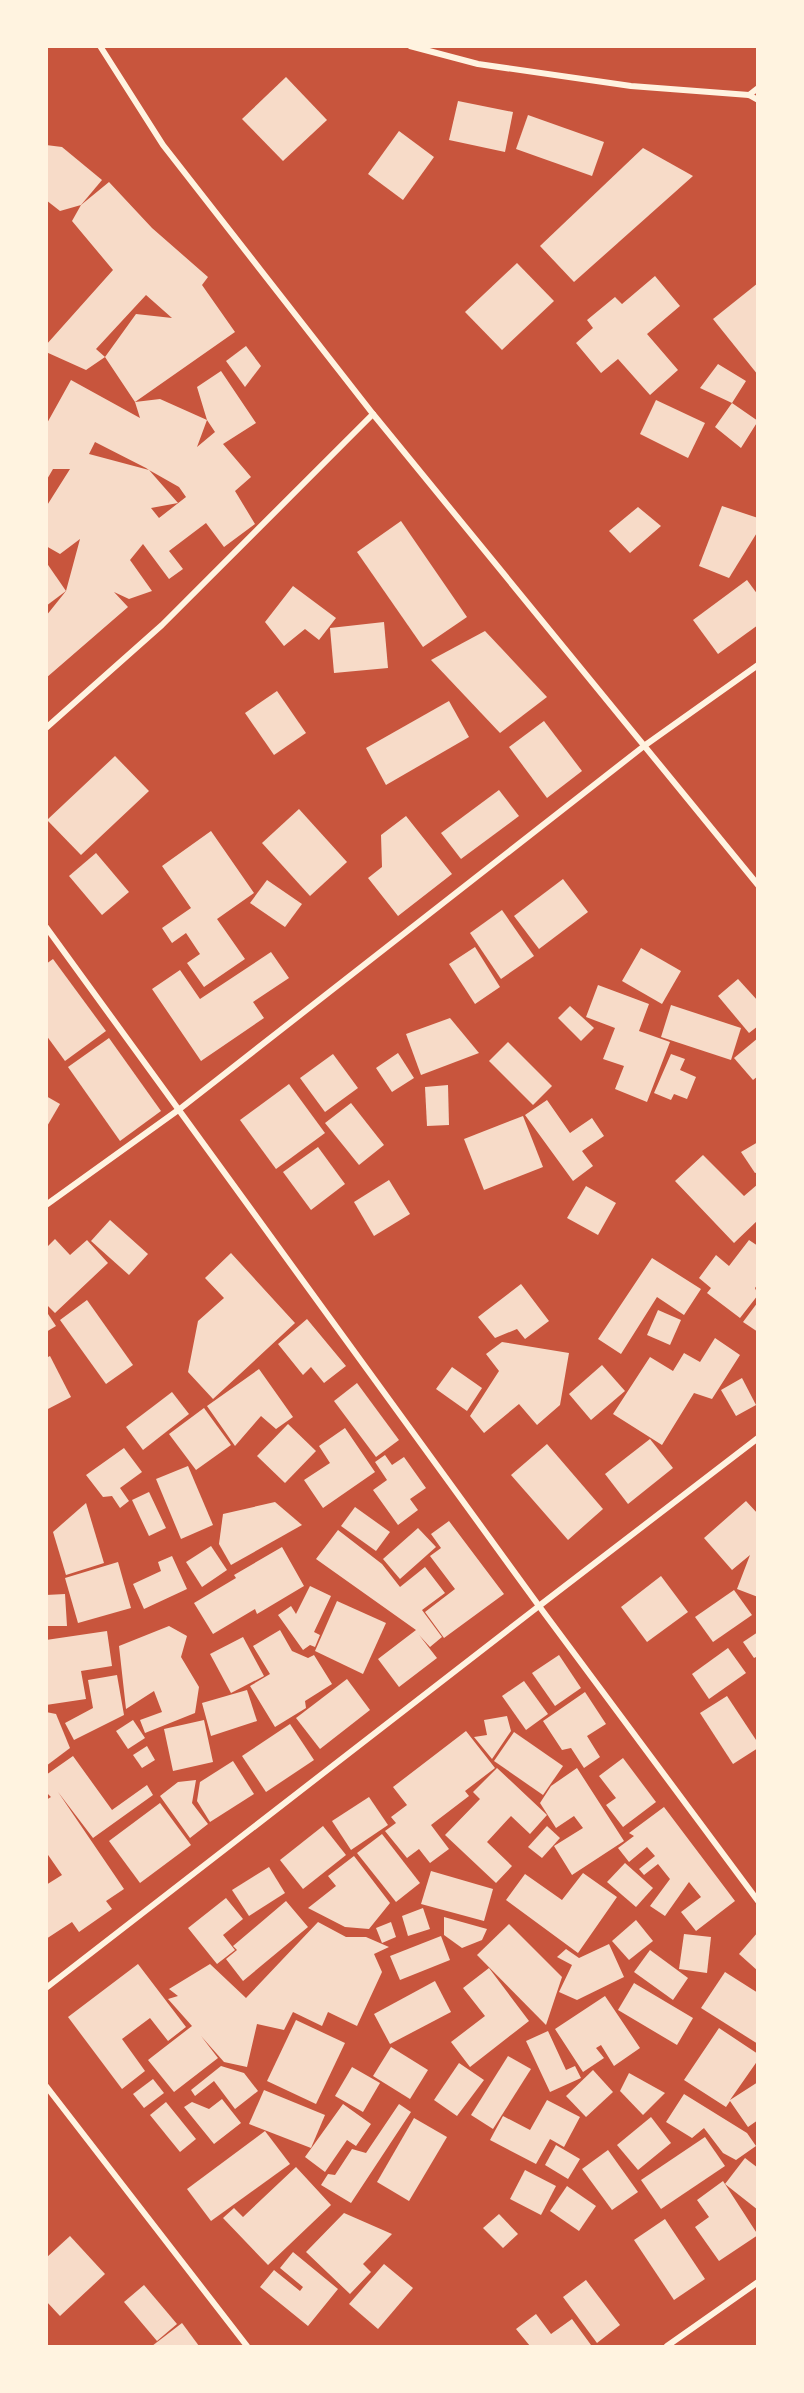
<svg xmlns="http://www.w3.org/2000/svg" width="804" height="2393" font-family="'Times New Roman',serif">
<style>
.building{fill:#f7dbc8;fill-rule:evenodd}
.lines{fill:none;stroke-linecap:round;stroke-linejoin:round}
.minor{stroke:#fff3e0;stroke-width:6}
</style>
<rect width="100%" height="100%" fill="#c8553d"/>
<g class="building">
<path d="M 286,77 L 327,120 L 283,161 L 242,119 Z"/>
<path d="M 458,101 L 513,112 L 505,152 L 449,140 Z"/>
<path d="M 528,115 L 604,142 L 592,176 L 516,149 Z"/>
<path d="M 399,131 L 434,157 L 403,200 L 368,174 Z"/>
<path d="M 46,145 L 62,147 L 102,180 L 81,205 L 60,211 L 46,200 Z"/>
<path d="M 643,148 L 693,176 L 574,282 L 540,246 Z"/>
<path d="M 109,182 L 152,228 L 208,277 L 202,285 L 235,332 L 135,402 L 105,357 L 86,370 L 46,352 L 46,345 L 113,270 L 72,221 L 81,205 ZM 146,295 L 172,318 L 136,314 L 105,357 L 96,349 Z"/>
<path d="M 517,263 L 554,301 L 502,350 L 465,312 Z"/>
<path d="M 655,276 L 680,306 L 647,334 L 678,370 L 650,395 L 618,359 L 601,373 L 576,343 L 593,328 L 587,320 L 615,297 L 622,304 Z"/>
<path d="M 758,283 L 758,375 L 713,319 Z"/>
<path d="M 246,346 L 261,366 L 245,387 L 226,361 Z"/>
<path d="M 718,364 L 746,381 L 732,403 L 758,421 L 741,448 L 715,427 L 732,403 L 700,388 Z"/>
<path d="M 221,371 L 256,423 L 223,444 L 251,477 L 235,491 L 255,524 L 224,547 L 206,523 L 169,551 L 183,569 L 169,579 L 143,544 L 130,560 L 152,591 L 129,599 L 114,592 L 128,607 L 46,678 L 46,616 L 66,591 L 80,539 L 60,554 L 46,546 L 46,507 L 70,469 L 53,469 L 46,481 L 46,425 L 71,380 L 140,418 L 135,402 L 160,399 L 207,420 L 197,447 L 215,432 L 207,420 L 197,387 ZM 95,442 L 146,468 L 149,470 L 89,454 ZM 149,470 L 179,487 L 186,497 L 159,518 L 151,508 L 178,503 Z"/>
<path d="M 656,400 L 705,423 L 688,458 L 640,434 Z"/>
<path d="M 722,506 L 758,518 L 758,531 L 729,578 L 699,566 Z"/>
<path d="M 638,507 L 661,526 L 630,553 L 609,531 Z"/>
<path d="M 401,521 L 467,617 L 423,647 L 357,552 Z"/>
<path d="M 46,562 L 66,591 L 46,606 Z"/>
<path d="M 747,580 L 758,595 L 758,625 L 718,654 L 693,620 Z"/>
<path d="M 293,586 L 336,618 L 319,640 L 305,629 L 284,646 L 265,622 Z"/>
<path d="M 384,622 L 388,668 L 334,673 L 330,628 Z"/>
<path d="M 485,631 L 547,697 L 500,733 L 431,660 Z"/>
<path d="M 277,691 L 306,733 L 274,755 L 245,713 Z"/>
<path d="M 449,701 L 469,737 L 386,785 L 366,748 Z"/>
<path d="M 544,721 L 582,771 L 547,798 L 509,747 Z"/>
<path d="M 115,756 L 149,791 L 81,855 L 47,820 Z"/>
<path d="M 499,790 L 519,816 L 461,859 L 441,833 Z"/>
<path d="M 299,809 L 347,862 L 310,896 L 262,843 Z"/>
<path d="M 406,816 L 452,874 L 398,916 L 368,878 L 382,867 L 381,835 Z"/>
<path d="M 211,831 L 254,893 L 217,919 L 245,959 L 204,987 L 187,963 L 200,954 L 186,933 L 172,943 L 162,928 L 191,908 L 162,866 Z"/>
<path d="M 96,853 L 129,892 L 102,915 L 69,876 Z"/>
<path d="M 563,879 L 588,912 L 539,949 L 514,916 Z"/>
<path d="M 267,880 L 302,904 L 285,927 L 250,903 Z"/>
<path d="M 502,910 L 534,956 L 501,979 L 470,933 Z"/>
<path d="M 475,947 L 500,987 L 475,1004 L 449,964 Z"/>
<path d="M 641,948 L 681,971 L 662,1004 L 622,981 Z"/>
<path d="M 271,952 L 289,978 L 253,1002 L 264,1018 L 201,1061 L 152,989 L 180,970 L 200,999 Z"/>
<path d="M 53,959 L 106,1031 L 65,1061 L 46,1035 L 46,964 Z"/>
<path d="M 738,979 L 758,1001 L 758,1026 L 749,1033 L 718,996 Z"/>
<path d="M 598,985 L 649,1004 L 639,1031 L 670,1042 L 647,1102 L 615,1089 L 624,1066 L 603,1059 L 615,1028 L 586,1017 Z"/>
<path d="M 671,1005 L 741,1028 L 731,1060 L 661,1037 Z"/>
<path d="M 570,1006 L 594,1028 L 581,1041 L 558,1018 Z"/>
<path d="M 450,1018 L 479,1053 L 421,1075 L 406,1034 Z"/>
<path d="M 109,1038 L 161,1111 L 120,1141 L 68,1067 Z"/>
<path d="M 758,1038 L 758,1076 L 753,1080 L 734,1058 Z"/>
<path d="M 508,1042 L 552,1086 L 533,1105 L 489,1061 Z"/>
<path d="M 398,1053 L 414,1078 L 392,1092 L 376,1068 Z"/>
<path d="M 333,1054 L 358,1088 L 325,1112 L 300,1078 Z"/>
<path d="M 671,1054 L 685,1059 L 680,1070 L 696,1077 L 687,1099 L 674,1094 L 671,1100 L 654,1093 Z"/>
<path d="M 289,1084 L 325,1133 L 276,1169 L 240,1120 Z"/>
<path d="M 448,1085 L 449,1125 L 427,1126 L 425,1087 Z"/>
<path d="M 46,1096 L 60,1104 L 46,1128 Z"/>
<path d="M 547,1100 L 570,1133 L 592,1118 L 604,1136 L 582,1151 L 593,1166 L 573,1181 L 525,1115 Z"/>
<path d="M 351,1103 L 384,1145 L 359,1165 L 325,1123 Z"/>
<path d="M 523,1116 L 543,1167 L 484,1190 L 464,1139 Z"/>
<path d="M 758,1142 L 758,1172 L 755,1173 L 741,1152 Z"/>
<path d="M 318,1147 L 345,1184 L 311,1210 L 283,1172 Z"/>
<path d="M 703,1155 L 744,1196 L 758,1184 L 758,1220 L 734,1243 L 675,1181 Z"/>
<path d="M 389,1180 L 410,1214 L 374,1236 L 354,1202 Z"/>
<path d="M 586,1186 L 616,1203 L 598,1235 L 567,1218 Z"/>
<path d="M 110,1220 L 148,1254 L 129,1275 L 91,1241 Z"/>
<path d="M 55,1239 L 70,1255 L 87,1240 L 108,1263 L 55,1313 L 46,1304 L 46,1248 Z"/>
<path d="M 749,1240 L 758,1246 L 758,1284 L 755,1288 L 758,1295 L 740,1318 L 707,1293 L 711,1288 L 699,1278 L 716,1255 L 729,1266 Z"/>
<path d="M 231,1253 L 295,1323 L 213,1399 L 188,1372 L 198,1321 L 224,1298 L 205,1278 Z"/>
<path d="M 652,1258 L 701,1289 L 684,1315 L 657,1297 L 621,1354 L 598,1339 Z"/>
<path d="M 521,1284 L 549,1321 L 525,1339 L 517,1329 L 495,1338 L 478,1317 Z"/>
<path d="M 87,1300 L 133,1365 L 106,1384 L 60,1320 Z"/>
<path d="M 758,1302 L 758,1332 L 743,1322 Z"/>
<path d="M 658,1310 L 681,1320 L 670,1345 L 647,1335 Z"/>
<path d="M 46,1311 L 56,1326 L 46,1332 Z"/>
<path d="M 307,1319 L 346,1366 L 324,1383 L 311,1367 L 303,1375 L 278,1344 Z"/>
<path d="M 715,1338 L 740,1355 L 712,1399 L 694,1393 L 662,1445 L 613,1414 L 650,1357 L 673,1371 L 684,1353 L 700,1362 Z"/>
<path d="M 502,1342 L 569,1353 L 560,1405 L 537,1425 L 519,1404 L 484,1433 L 470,1416 L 499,1371 L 486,1354 Z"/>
<path d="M 50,1356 L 71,1397 L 46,1410 L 46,1358 Z"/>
<path d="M 602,1365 L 625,1391 L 591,1420 L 569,1394 Z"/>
<path d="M 452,1367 L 482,1388 L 467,1411 L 436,1389 Z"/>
<path d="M 259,1369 L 293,1417 L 276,1429 L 261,1416 L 235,1446 L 207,1406 Z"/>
<path d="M 742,1378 L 756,1405 L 736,1416 L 721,1390 Z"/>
<path d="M 357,1383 L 399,1440 L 376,1457 L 334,1401 Z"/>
<path d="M 172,1392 L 189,1414 L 143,1450 L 126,1427 Z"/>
<path d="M 204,1408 L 231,1445 L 196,1470 L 169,1434 Z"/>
<path d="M 288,1424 L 316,1451 L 285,1483 L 257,1456 Z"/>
<path d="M 345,1428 L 375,1472 L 323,1508 L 304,1480 L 330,1463 L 319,1446 Z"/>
<path d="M 650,1439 L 673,1468 L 628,1504 L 605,1474 Z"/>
<path d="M 547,1444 L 603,1509 L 568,1540 L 511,1475 Z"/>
<path d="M 124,1448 L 142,1472 L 120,1488 L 129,1501 L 120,1508 L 112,1496 L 103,1497 L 86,1475 Z"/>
<path d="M 385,1455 L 392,1465 L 404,1457 L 426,1488 L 410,1499 L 418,1510 L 398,1525 L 373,1490 L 387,1480 L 375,1462 Z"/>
<path d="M 188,1466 L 213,1525 L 181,1539 L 156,1479 Z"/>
<path d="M 149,1492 L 166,1528 L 149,1536 L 132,1500 Z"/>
<path d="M 746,1501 L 758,1514 L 758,1597 L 737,1589 L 750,1555 L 732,1570 L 704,1538 Z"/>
<path d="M 275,1502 L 302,1525 L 231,1565 L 219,1544 L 223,1514 Z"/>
<path d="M 86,1503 L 104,1563 L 66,1575 L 53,1532 Z"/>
<path d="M 355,1507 L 390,1532 L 376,1551 L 341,1526 Z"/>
<path d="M 449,1521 L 504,1594 L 444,1638 L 425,1612 L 455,1589 L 430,1556 L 441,1548 L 431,1534 Z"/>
<path d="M 418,1528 L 436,1547 L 400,1579 L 383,1559 Z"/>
<path d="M 338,1530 L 382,1564 L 400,1587 L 425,1567 L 445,1593 L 422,1610 L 442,1637 L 430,1647 L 419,1635 L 437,1658 L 399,1687 L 378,1659 L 416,1630 L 316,1559 Z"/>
<path d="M 211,1546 L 227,1570 L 202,1587 L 186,1562 Z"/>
<path d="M 282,1547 L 304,1586 L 257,1614 L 255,1609 L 213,1634 L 194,1603 L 236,1578 L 234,1575 Z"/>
<path d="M 172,1556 L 187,1589 L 144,1609 L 133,1584 L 161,1571 L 158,1562 Z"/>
<path d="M 118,1562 L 131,1608 L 78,1623 L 65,1578 Z"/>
<path d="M 661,1576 L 688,1612 L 647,1642 L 621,1607 Z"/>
<path d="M 310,1586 L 331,1596 L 314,1632 L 320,1635 L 315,1647 L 310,1645 L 303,1650 L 278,1615 L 291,1606 L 296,1614 Z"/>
<path d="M 734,1590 L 752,1615 L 713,1642 L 695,1617 Z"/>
<path d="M 65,1594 L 67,1626 L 46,1626 L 46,1595 Z"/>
<path d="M 337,1601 L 386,1623 L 363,1674 L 315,1651 Z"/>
<path d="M 169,1626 L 187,1636 L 181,1657 L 199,1687 L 195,1713 L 145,1733 L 140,1720 L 162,1712 L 154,1691 L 126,1709 L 119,1646 Z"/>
<path d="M 280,1630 L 292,1651 L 308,1658 L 314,1655 L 332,1684 L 305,1701 L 306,1708 L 275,1727 L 250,1686 L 270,1674 L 253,1646 Z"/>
<path d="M 107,1631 L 112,1666 L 81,1671 L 86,1699 L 46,1705 L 46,1640 Z"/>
<path d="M 758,1632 L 758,1656 L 754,1658 L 743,1642 Z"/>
<path d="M 243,1637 L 264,1676 L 231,1693 L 210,1654 Z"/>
<path d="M 728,1648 L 746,1673 L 709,1699 L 692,1674 Z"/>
<path d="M 559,1655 L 581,1688 L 555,1706 L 532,1673 Z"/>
<path d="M 117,1675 L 124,1715 L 74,1740 L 65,1723 L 93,1708 L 88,1680 Z"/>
<path d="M 347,1679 L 370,1710 L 320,1749 L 296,1718 Z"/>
<path d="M 524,1681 L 548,1714 L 526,1730 L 502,1696 Z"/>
<path d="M 247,1690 L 257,1721 L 211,1736 L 202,1703 Z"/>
<path d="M 585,1692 L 606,1724 L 587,1736 L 600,1757 L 584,1768 L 571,1748 L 562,1750 L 543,1721 Z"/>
<path d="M 727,1696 L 758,1743 L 758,1748 L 733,1764 L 700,1713 Z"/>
<path d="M 46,1712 L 56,1714 L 70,1748 L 46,1766 Z"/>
<path d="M 507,1716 L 511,1731 L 492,1759 L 474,1737 L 487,1735 L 484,1720 Z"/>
<path d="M 133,1720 L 145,1738 L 128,1749 L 116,1731 Z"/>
<path d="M 204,1720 L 213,1762 L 173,1771 L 164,1729 Z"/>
<path d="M 290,1724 L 314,1760 L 266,1792 L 242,1756 Z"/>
<path d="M 466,1731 L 495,1768 L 465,1791 L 469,1796 L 431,1825 L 449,1849 L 430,1863 L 419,1849 L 407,1858 L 385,1831 L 396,1823 L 391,1817 L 407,1805 L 393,1787 Z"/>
<path d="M 514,1732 L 563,1766 L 543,1795 L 494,1761 Z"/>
<path d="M 147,1746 L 155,1760 L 142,1768 L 133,1755 Z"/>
<path d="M 73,1756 L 112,1810 L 147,1785 L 153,1795 L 93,1838 L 58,1792 L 124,1889 L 106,1901 L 112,1909 L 79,1932 L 72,1922 L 46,1939 L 46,1885 L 62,1875 L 46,1852 L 46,1800 L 51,1797 L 46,1792 L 46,1775 Z"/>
<path d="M 623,1758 L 656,1802 L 623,1827 L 606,1805 L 616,1798 L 599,1776 Z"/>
<path d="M 233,1761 L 254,1794 L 210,1822 L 197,1801 L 200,1782 Z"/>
<path d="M 497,1768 L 547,1815 L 530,1834 L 511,1816 L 487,1842 L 512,1866 L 496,1883 L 445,1835 L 480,1799 L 473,1792 Z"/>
<path d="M 577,1768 L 624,1841 L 572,1875 L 554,1846 L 583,1828 L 574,1816 L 556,1828 L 540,1803 L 551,1786 Z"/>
<path d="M 196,1780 L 192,1803 L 208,1824 L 190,1838 L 160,1796 L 178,1782 Z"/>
<path d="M 369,1797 L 388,1825 L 351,1850 L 332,1821 Z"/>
<path d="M 160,1803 L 191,1845 L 140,1883 L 109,1841 Z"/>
<path d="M 664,1807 L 735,1901 L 696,1931 L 681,1912 L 701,1897 L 689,1882 L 665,1916 L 650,1906 L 670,1879 L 658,1864 L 644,1875 L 639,1869 L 655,1856 L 647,1847 L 629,1862 L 618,1848 L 634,1836 L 629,1833 Z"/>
<path d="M 323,1826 L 346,1855 L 303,1889 L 280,1860 Z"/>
<path d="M 547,1826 L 560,1838 L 542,1858 L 528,1847 Z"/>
<path d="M 382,1834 L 420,1883 L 396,1902 L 357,1853 Z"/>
<path d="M 354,1856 L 390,1903 L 369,1929 L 345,1927 L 308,1908 L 336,1886 L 328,1876 Z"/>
<path d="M 625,1863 L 653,1888 L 636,1907 L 607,1882 Z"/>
<path d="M 269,1867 L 285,1893 L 249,1916 L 232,1890 Z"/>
<path d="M 431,1871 L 493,1889 L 484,1921 L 421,1904 Z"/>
<path d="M 583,1873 L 617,1897 L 578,1953 L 506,1900 L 525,1874 L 562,1900 Z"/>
<path d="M 226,1898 L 243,1919 L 223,1935 L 235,1950 L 217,1964 L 188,1928 Z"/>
<path d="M 286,1901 L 308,1927 L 243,1981 L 226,1959 L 237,1950 L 233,1946 Z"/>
<path d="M 423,1908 L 430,1929 L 408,1936 L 402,1916 Z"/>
<path d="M 444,1917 L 487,1929 L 482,1940 L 462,1948 L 444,1935 Z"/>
<path d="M 636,1920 L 653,1941 L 629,1960 L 612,1941 Z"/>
<path d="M 318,1922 L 346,1937 L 366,1937 L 389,1947 L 374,1954 L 382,1972 L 357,2026 L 328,2012 L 322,2026 L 293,2012 L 284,2030 L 257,2024 L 247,2067 L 224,2062 L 201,2036 L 218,2058 L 174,2092 L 148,2060 L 192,2026 L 168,1999 L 178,1996 L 169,1989 L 210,1964 L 246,1998 Z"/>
<path d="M 391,1922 L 396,1937 L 382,1943 L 376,1928 Z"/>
<path d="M 509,1924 L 562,1977 L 546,2025 L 477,1955 Z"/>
<path d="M 758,1932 L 758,1971 L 739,1954 Z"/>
<path d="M 684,1934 L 711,1937 L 707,1973 L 679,1969 Z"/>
<path d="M 441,1936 L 450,1960 L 400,1980 L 390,1956 Z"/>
<path d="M 609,1944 L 624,1977 L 577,2000 L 559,1992 L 572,1965 L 557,1957 L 566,1949 L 579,1958 Z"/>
<path d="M 650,1950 L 688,1978 L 673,2000 L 634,1972 Z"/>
<path d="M 138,1964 L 186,2027 L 168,2041 L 150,2018 L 122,2039 L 145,2071 L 122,2089 L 68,2017 Z"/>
<path d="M 489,1968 L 529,2021 L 470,2067 L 451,2042 L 485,2016 L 463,1988 Z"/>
<path d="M 725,1972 L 758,1993 L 758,2044 L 701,2008 Z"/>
<path d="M 435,1981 L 451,2012 L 390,2044 L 374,2014 Z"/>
<path d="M 634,1983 L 693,2018 L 677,2045 L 618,2010 Z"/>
<path d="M 605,1996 L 640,2048 L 614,2066 L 601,2045 L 596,2048 L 604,2058 L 583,2072 L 555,2029 Z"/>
<path d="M 296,2020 L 345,2043 L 316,2104 L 267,2081 Z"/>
<path d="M 719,2028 L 758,2054 L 758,2060 L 730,2100 L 758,2082 L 758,2120 L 748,2127 L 730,2101 L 726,2107 L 684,2080 Z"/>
<path d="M 548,2031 L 566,2070 L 575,2066 L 581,2078 L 550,2092 L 526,2041 Z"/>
<path d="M 391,2047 L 428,2070 L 410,2099 L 373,2076 Z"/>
<path d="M 508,2056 L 531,2069 L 493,2129 L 471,2115 Z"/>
<path d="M 459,2063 L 484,2080 L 457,2116 L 434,2100 Z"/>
<path d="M 221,2066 L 244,2073 L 258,2091 L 235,2109 L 214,2081 L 195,2096 L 191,2090 Z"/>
<path d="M 352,2067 L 380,2083 L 363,2112 L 335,2096 Z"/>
<path d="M 593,2070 L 613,2092 L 586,2117 L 566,2096 Z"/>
<path d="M 629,2073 L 665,2093 L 643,2115 L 620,2091 Z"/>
<path d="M 153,2079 L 164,2093 L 144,2108 L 133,2094 Z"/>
<path d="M 264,2090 L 325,2115 L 311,2148 L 249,2124 Z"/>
<path d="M 684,2094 L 747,2133 L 756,2146 L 736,2160 L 723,2153 L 704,2128 L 692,2138 L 666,2122 Z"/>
<path d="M 222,2099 L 241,2123 L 214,2144 L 184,2107 L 192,2102 L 209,2109 Z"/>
<path d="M 547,2100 L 580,2117 L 564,2147 L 550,2139 L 536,2164 L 490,2140 L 503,2116 L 530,2130 Z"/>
<path d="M 166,2102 L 196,2139 L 180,2152 L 150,2115 Z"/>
<path d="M 343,2104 L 371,2124 L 356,2146 L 347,2140 L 325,2172 L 305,2157 Z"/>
<path d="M 399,2104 L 411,2112 L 351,2203 L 321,2185 L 328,2174 L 335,2175 L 352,2149 L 366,2153 Z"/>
<path d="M 651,2117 L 671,2143 L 638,2170 L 617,2145 Z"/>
<path d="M 414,2118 L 447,2137 L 409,2201 L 377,2182 Z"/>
<path d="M 265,2131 L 290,2164 L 211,2221 L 187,2189 Z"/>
<path d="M 705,2137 L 725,2166 L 661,2209 L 641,2180 Z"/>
<path d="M 556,2145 L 580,2159 L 568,2179 L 545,2165 Z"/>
<path d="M 608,2150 L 638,2192 L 612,2210 L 582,2169 Z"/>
<path d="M 745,2158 L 758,2168 L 758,2210 L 725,2184 Z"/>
<path d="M 296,2167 L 331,2205 L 268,2265 L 223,2218 L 234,2208 L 243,2217 Z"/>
<path d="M 525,2170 L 556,2186 L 541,2215 L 510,2199 Z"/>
<path d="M 723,2181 L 758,2235 L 719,2261 L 695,2227 L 709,2217 L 697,2200 Z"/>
<path d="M 567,2186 L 596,2206 L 579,2231 L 550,2211 Z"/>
<path d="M 344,2213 L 392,2234 L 363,2264 L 371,2272 L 350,2294 L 306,2252 Z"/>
<path d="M 499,2214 L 518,2234 L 503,2248 L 483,2228 Z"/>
<path d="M 665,2219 L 705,2279 L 674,2300 L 634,2240 Z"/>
<path d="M 70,2236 L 105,2274 L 60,2316 L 46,2301 L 46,2258 Z"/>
<path d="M 293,2252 L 338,2289 L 308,2326 L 260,2287 L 274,2270 L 300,2291 L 303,2287 L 280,2268 Z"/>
<path d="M 384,2264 L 413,2288 L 378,2329 L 349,2304 Z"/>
<path d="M 586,2280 L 620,2325 L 597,2343 L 563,2297 Z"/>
<path d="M 144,2285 L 177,2324 L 157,2341 L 124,2302 Z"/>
<path d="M 536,2314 L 551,2334 L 572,2319 L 591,2345 L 530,2346 L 516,2329 Z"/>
<path d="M 182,2323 L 199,2346 L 152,2346 Z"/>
</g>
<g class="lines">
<g class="minor">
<path d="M 100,46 L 163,145 L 373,414 L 758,885"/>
<path d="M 410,46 L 478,64 L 631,86 L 749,95 L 758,100"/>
<path d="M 749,95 L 758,88"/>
<path d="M 46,728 L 162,625 L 373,414"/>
<path d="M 46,927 L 539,1606 L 46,1988"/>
<path d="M 46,1205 L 181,1108 L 644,746 L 758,665"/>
<path d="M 758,1438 L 539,1606 L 758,1901"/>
<path d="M 46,2086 L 247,2346"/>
<path d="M 667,2346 L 758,2282"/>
</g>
</g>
<rect width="804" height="2393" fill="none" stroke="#fff3e0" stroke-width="96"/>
</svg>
